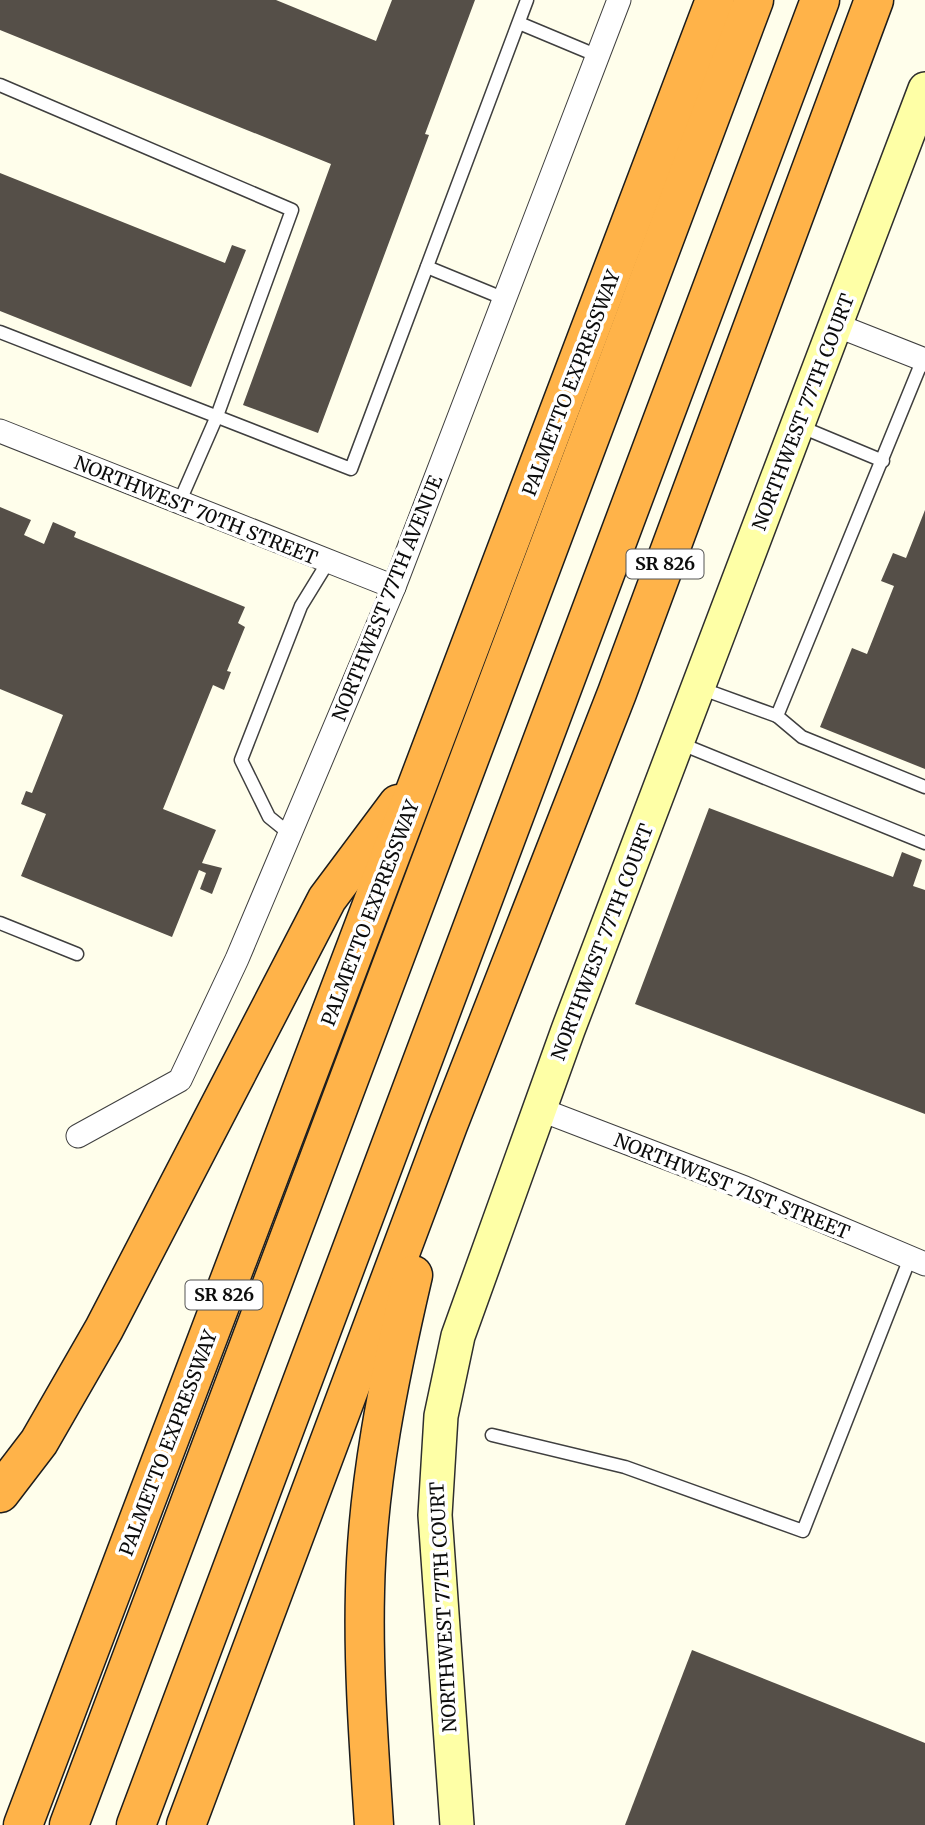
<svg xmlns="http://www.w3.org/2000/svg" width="925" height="1825" font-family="Merriweather,serif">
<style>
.building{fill:#554f48}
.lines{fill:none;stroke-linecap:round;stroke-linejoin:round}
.lane-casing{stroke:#3f3f3f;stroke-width:15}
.street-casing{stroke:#3f3f3f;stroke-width:25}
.secondary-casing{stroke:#2e2e2e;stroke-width:36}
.highway-casing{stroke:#1d1d1d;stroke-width:41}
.lane{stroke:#fff;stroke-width:12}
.street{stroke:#fff;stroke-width:23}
.secondary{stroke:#feffa6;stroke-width:33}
.highway{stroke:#ffb349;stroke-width:38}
.labels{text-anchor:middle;stroke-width:7;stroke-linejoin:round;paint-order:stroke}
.shield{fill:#fff;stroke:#555;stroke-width:2}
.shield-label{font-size:18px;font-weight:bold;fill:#0c0c0c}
.street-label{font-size:19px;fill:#0c0c0c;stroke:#fff}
</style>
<rect width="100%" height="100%" fill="#fffeeb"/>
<g class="building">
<path d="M 0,0 L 276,0 L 376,41 L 392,0 L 475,0 L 425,134 L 429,135 L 318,433 L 243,405 L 331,164 L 0,30 Z"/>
<path d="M 0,173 L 225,263 L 232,245 L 246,250 L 191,387 L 0,311 Z"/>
<path d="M 0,507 L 31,520 L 24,535 L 44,544 L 53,522 L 76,532 L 74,537 L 245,607 L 238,623 L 245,627 L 227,671 L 231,672 L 224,690 L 213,685 L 163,809 L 216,830 L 202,863 L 222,868 L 212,894 L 200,889 L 206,873 L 199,870 L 172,937 L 21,876 L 46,814 L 21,804 L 26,791 L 32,793 L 63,715 L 0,689 Z"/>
<path d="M 925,510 L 925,769 L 820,727 L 852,648 L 867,654 L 894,586 L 881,581 L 893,553 L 906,558 Z"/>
<path d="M 709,808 L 893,877 L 902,852 L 922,860 L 913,886 L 925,890 L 925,1114 L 635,1004 Z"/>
<path d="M 692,1650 L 925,1743 L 925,1825 L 625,1825 Z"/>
</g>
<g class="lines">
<g class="lane-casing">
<g id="lane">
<path d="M 519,23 L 598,56"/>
<path d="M 0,85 L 292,210 L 217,416 L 179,503"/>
<path d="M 427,267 L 505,299"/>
<path d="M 0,332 L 351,469 L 527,0"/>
<path d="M 799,426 L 883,461"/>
<path d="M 697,687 L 777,716 L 923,359"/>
<path d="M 777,716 L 802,737 L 925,787"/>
<path d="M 679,743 L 925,843"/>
<path d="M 290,834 L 269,817 L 241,760 L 301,606 L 328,562"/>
<path d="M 0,923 L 77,954"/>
<path d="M 492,1435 L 625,1467 L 803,1531 L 910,1258"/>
</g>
</g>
<g class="street-casing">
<g id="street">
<path d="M 836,325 L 925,360"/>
<path d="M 0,431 L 394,587"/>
<path d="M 539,1109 L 745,1188 L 925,1264"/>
<path d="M 78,1136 L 180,1080 L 237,959 L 394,587 L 619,0"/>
</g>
</g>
<g class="secondary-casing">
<path id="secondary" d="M 457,1825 L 435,1515 L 441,1416 L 458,1336 L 568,1030 L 925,89"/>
</g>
<g class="highway-casing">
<g id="highway">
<path d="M 0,1493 L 39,1442 L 104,1329 L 327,899 L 398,804"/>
<path d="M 23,1825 L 715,0"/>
<path d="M 69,1825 L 754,0"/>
<path d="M 136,1825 L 820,0"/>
<path d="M 186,1825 L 448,1125 L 617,693 L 874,0"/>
<path d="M 374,1825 C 369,1747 363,1669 365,1591 C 367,1484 389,1378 413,1275"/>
</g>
</g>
<use href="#lane" class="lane"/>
<use href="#street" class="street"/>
<use href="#secondary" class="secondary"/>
<use href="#highway" class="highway"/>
</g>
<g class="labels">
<g class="shield">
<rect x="626.5" y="549.5" width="77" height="29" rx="5"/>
<rect x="185.5" y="1280.5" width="77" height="29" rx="5"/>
</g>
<g class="shield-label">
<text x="665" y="570">SR 826</text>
<text x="224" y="1301">SR 826</text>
</g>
<g class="street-label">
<text transform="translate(571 383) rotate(-69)" y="7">PALMETTO EXPRESSWAY</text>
<text transform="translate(803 412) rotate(-69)" y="7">NORTHWEST 77TH COURT</text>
<text transform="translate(196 510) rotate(22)" y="7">NORTHWEST 70TH STREET</text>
<text transform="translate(387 598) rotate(-68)" y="7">NORTHWEST 77TH AVENUE</text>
<text transform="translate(370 913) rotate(-69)" y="7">PALMETTO EXPRESSWAY</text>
<text transform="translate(602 942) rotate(-69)" y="7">NORTHWEST 77TH COURT</text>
<text transform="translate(732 1186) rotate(22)" y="7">NORTHWEST 71ST STREET</text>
<text transform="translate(168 1443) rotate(-69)" y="7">PALMETTO EXPRESSWAY</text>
<text transform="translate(443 1607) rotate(-93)" y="7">NORTHWEST 77TH COURT</text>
</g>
</g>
</svg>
